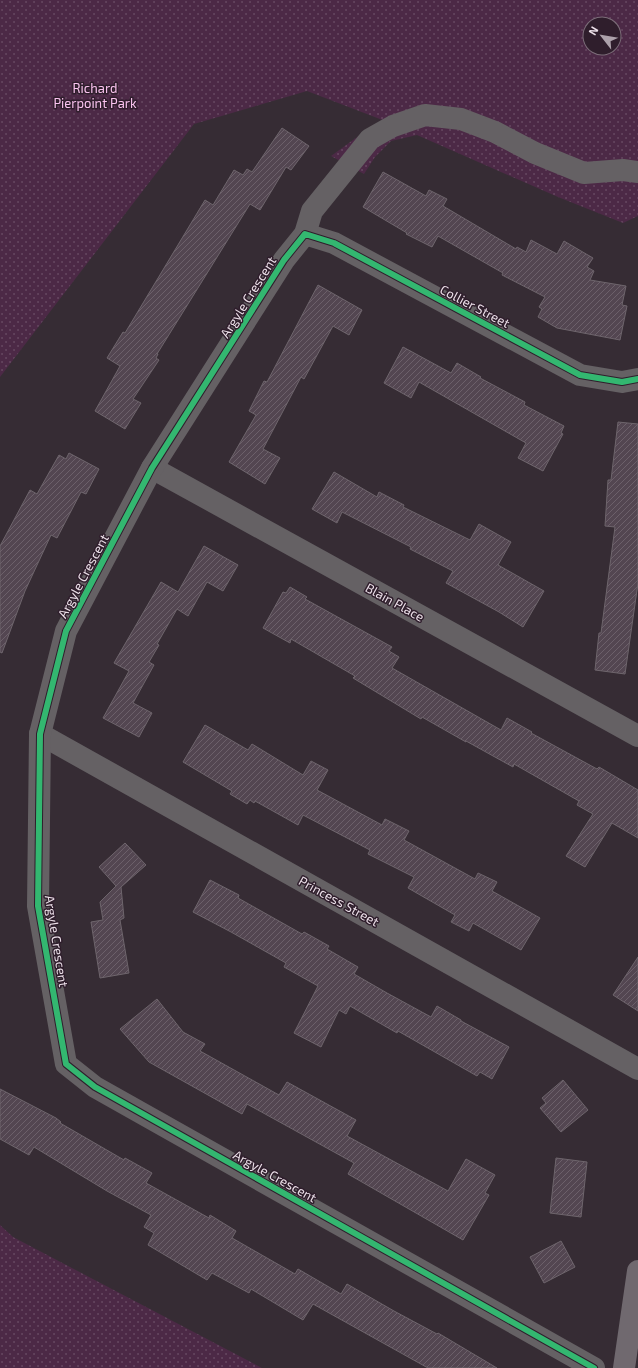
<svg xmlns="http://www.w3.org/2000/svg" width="638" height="1368" font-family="'Exo 2',sans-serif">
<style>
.green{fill:url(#green-dots);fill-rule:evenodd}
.building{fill:url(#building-hatch);stroke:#6e656c}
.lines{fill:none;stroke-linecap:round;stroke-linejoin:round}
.minor{stroke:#656164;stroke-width:22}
.major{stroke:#70696f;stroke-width:22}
.cycleway-casing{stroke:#2f1e2c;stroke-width:8}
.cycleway{stroke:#33b770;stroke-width:6}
.labels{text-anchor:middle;stroke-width:3;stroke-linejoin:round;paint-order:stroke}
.park-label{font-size:13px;fill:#fac3ef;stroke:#2f1e2c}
.street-label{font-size:13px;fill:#ece0e9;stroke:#2f1e2c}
</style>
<defs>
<pattern id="green-dots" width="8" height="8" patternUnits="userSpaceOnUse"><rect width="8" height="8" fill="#4c2946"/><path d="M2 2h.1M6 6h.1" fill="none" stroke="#664861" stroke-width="1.8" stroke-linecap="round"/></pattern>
<pattern id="building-hatch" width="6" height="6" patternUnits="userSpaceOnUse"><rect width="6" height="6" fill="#534651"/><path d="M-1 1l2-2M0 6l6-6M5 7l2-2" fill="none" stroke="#6c606a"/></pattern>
</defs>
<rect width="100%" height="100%" fill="#362c34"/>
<g class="green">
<path d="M 0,0 L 638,0 L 638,216 L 623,223 L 558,197 L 417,135 L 391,141 L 375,157 L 364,174 L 331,156 L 364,132 L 385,121 L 307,91 L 194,124 L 0,377 ZM 590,24 L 614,24 L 614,48 L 590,48 Z"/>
<path d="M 0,1225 L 13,1237 L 262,1368 L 0,1368 Z"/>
</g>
<g class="building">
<path d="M 282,128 L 309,146 L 291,170 L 286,167 L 260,210 L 250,204 L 157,354 L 158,354 L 156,358 L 159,360 L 133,399 L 141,403 L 125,429 L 95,411 L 120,366 L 107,358 L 123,332 L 125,333 L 205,200 L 213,205 L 234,170 L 243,175 L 247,169 L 252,172 Z"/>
<path d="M 383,172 L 426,196 L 429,190 L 447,199 L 443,206 L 516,249 L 517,247 L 526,252 L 531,240 L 557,254 L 564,241 L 593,258 L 587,267 L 594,271 L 590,280 L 626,286 L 622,305 L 627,306 L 620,340 L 557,328 L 538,317 L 542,309 L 539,307 L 545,297 L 502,275 L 503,273 L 438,236 L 432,247 L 406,234 L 407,233 L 363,207 Z"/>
<path d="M 318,285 L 362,310 L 349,335 L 333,326 L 304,379 L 301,377 L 263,449 L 280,458 L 265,484 L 229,462 L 256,415 L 249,411 L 264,381 L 267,382 Z"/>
<path d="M 403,347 L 451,373 L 457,363 L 481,377 L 480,378 L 525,402 L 524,405 L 564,426 L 561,433 L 563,434 L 543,471 L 518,458 L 526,443 L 419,382 L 411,398 L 384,383 Z"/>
<path d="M 618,422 L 638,424 L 638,583 L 625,674 L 595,670 L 599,633 L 601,633 L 615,527 L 605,526 L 608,480 L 611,480 Z"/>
<path d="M 69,453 L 99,469 L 86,494 L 81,492 L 57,538 L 51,535 L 25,591 L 2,653 L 0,652 L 0,546 L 30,490 L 37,494 L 59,455 L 66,459 Z"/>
<path d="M 334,472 L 377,497 L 379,492 L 404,505 L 403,507 L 470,540 L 479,524 L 511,542 L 498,565 L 544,591 L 523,627 L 499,612 L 446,583 L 453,571 L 410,549 L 411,547 L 342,512 L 337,523 L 312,509 Z"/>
<path d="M 204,546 L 238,565 L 223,591 L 207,582 L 188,616 L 177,609 L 157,644 L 159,645 L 149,662 L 154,665 L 133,703 L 152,713 L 139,737 L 103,718 L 129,671 L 114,663 L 161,582 L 178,592 Z"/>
<path d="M 290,587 L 307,597 L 305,599 L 392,647 L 389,651 L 399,657 L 392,668 L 501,730 L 507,718 L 532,732 L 531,733 L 597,769 L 599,767 L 638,790 L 638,838 L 612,823 L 585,867 L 566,856 L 593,814 L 577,805 L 579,801 L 514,764 L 513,767 L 466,741 L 466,742 L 422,717 L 421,719 L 353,678 L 355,676 L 291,639 L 290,643 L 263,628 L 283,592 L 286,593 Z"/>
<path d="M 205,725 L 248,750 L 252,744 L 303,775 L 311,761 L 328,770 L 317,790 L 382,825 L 385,819 L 409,831 L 404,840 L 475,879 L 478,873 L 497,882 L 492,891 L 540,918 L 521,950 L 473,923 L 469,931 L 451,922 L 455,915 L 408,888 L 414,877 L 368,854 L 370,850 L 303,815 L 298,825 L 255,801 L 254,803 L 250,800 L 247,804 L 230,794 L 232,791 L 183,762 Z"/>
<path d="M 125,843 L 146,865 L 121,887 L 124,918 L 120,920 L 129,973 L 100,978 L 91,922 L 103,920 L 100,902 L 116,886 L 99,867 Z"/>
<path d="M 210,880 L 239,895 L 238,898 L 302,934 L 304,932 L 329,946 L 327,949 L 358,967 L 354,974 L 387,993 L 431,1017 L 437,1006 L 461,1020 L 461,1021 L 509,1047 L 492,1079 L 480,1072 L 477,1076 L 398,1031 L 397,1033 L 350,1006 L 346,1014 L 339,1010 L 321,1047 L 294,1033 L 318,986 L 284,967 L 286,963 L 231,932 L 193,912 Z"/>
<path d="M 638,957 L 638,1011 L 613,995 Z"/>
<path d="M 157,999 L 183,1032 L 205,1044 L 200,1051 L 279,1095 L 287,1082 L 356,1120 L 347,1136 L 448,1191 L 466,1159 L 495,1175 L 485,1193 L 489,1195 L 463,1240 L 348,1174 L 354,1163 L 247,1104 L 242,1114 L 149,1062 L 120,1029 Z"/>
<path d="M 563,1080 L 588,1110 L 561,1132 L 540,1108 L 546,1103 L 542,1098 Z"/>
<path d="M 0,1089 L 56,1118 L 61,1122 L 60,1123 L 124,1160 L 125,1158 L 152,1173 L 146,1183 L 209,1218 L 210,1215 L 236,1231 L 232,1238 L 295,1274 L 298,1269 L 341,1294 L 347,1284 L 394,1311 L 437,1334 L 438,1333 L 497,1368 L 428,1368 L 313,1304 L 303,1320 L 251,1289 L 249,1293 L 212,1273 L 207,1280 L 148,1245 L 154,1233 L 144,1227 L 151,1215 L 107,1191 L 34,1147 L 29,1155 L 0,1139 Z"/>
<path d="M 556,1158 L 587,1162 L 581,1217 L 550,1213 Z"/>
<path d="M 561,1241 L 575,1267 L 544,1283 L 530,1257 Z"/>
</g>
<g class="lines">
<g class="minor">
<path d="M 305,234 L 334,243 L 580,375 L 622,382 L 638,379"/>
<path d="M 152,468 L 638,736"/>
<path d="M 40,734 L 638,1069"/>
<path d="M 594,1368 L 95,1087 L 66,1064 L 38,906 L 40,734 L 66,631 L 152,468 L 284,260 L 305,234 L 312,211 L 370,139 L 393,126 L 425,115 L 461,119 L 495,132 L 535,153 L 584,173 L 623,170 L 638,172"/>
</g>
<path class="major" d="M 624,1368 L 638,1271"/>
<g class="cycleway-casing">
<path id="cycleway" d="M 594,1368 L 95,1087 L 66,1064 L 38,906 L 40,734 L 66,631 L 152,468 L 284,260 L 305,234 L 334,243 L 580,375 L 622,382 L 638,379"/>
</g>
<use href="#cycleway" class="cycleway"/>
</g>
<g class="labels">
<g class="park-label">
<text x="95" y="93">Richard<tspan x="95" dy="15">Pierpoint Park</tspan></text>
</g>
<g class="street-label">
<text transform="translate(248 297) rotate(-58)" y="5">Argyle Crescent</text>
<text transform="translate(475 306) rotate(28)" y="5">Collier Street</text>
<text transform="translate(83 576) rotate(-62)" y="5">Argyle Crescent</text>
<text transform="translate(395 602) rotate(29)" y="5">Blain Place</text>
<text transform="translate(339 901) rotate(29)" y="5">Princess Street</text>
<text transform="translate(57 941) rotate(81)" y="5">Argyle Crescent</text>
<text transform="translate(275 1176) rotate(29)" y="5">Argyle Crescent</text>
</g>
</g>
<g transform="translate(602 36) rotate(301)"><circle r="19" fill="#2f1e2c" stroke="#7b6c78"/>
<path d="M0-3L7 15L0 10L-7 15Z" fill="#aca1aa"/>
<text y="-6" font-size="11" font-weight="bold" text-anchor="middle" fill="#ece0e9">N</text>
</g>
</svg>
